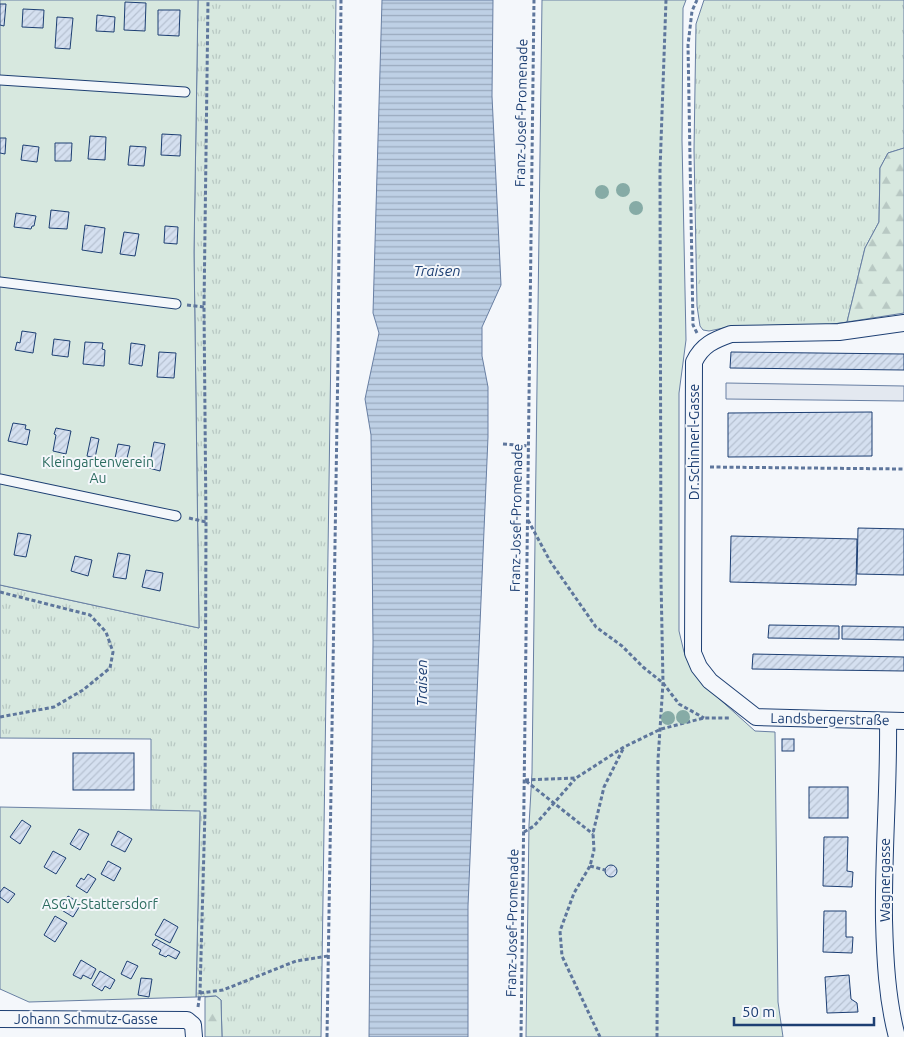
<svg xmlns="http://www.w3.org/2000/svg" width="904" height="1037" font-family="Ubuntu,sans-serif">
<style>
.grass{fill:url(#grass-tufts);stroke:#687fa3}
.forest{fill:url(#forest-firs);stroke:#687fa3}
.green{fill:#d7e8df;stroke:#687fa3}
.parking{fill:#e3e8f0;stroke:#687fa3}
.water{fill:url(#water-rules);stroke:#687fa3}
.building{fill:url(#building-hatch);stroke:#1d3f73}
.lines{fill:none;stroke-linecap:round;stroke-linejoin:round}
.lane-casing{stroke:#1d3f73;stroke-width:11}
.street-casing{stroke:#1d3f73;stroke-width:18}
.path{stroke:#5e769c;stroke-width:3;stroke-dasharray:4 2.5;stroke-linecap:butt}
.lane{stroke:#f4f7fb;stroke-width:9}
.street{stroke:#f4f7fb;stroke-width:16}
.tree{fill:#86aba6}
.labels{text-anchor:middle;stroke-width:4;stroke-linejoin:round;paint-order:stroke}
.street-label{font-size:14px;fill:#1d3f73;stroke:#f4f7fb}
.park-label{font-size:14px;fill:#2c6c60;stroke:#f4f7fb}
.water-label{font-size:15px;font-style:italic;fill:#1d3f73;stroke:#f4f7fb}
</style>
<defs>
<pattern id="grass-tufts" width="24" height="20" patternUnits="userSpaceOnUse" patternTransform="scale(1.25)"><rect width="24" height="20" fill="#d7e8df"/><path d="M3 7l-1-3M5 7V3M7 7l1-3M15 17l-1-3M17 17v-4M19 17l1-3" fill="none" stroke="#b8c8c3"/></pattern>
<pattern id="forest-firs" width="22" height="20" patternUnits="userSpaceOnUse" patternTransform="scale(1.25)"><rect width="22" height="20" fill="#d7e8df"/><path d="M5 1l3.5 6h-7zM16 11l3.5 6h-7z" fill="#b8c8c3"/></pattern>
<pattern id="water-rules" width="6" height="5" patternUnits="userSpaceOnUse" patternTransform="scale(1.25)"><rect width="6" height="5" fill="#bed0e5"/><path d="M0 2.5h6" fill="none" stroke="#9aaabe"/></pattern>
<pattern id="building-hatch" width="6" height="6" patternUnits="userSpaceOnUse" patternTransform="scale(1.25)"><rect width="6" height="6" fill="#d5e0f0"/><path d="M-1 1l2-2M0 6l6-6M5 7l2-2" fill="none" stroke="#b6c1d1"/></pattern>
</defs>
<rect width="100%" height="100%" fill="#f4f7fb"/>
<g class="grass">
<path d="M 198,0 L 336,0 L 321,1037 L 222,1037 L 221,1000 L 216,996 L 196,997 L 200,812 L 151,810 L 151,739 L 0,738 L 0,585 L 199,628 L 194,252 Z"/>
<path d="M 704,0 L 904,0 L 904,148 L 888,153 L 880,168 L 879,222 L 865,248 L 847,322 L 826,325 L 733,326 L 709,331 L 703,330 L 700,326 L 697,306 L 694,150 L 696,24 Z"/>
</g>
<g class="forest">
<path d="M 904,148 L 904,313 L 847,322 L 865,248 L 879,222 L 880,168 L 888,153 Z"/>
<path d="M 216,996 L 221,1000 L 222,1037 L 205,1037 L 205,997 Z"/>
</g>
<g class="green">
<path d="M 0,0 L 198,0 L 194,252 L 199,628 L 0,585 Z"/>
<path d="M 542,0 L 686,0 L 683,8 L 682,140 L 686,340 L 679,393 L 679,631 L 684,652 L 693,671 L 705,686 L 755,731 L 775,732 L 778,1002 L 783,1037 L 526,1037 L 529,825 L 532,773 Z"/>
<path d="M 0,807 L 200,811 L 196,997 L 29,1002 L 0,989 Z"/>
</g>
<path class="parking" d="M 726,383 L 904,386 L 904,401 L 726,399 Z"/>
<path class="water" d="M 382,0 L 493,0 L 492,96 L 501,285 L 482,327 L 482,356 L 488,387 L 488,437 L 468,906 L 468,1037 L 369,1037 L 373,642 L 371,435 L 365,399 L 379,333 L 373,313 Z"/>
<g class="building">
<path d="M 125,2 L 146,3 L 145,31 L 124,30 Z"/>
<path d="M 0,4 L 6,4 L 4,26 L 0,25 Z"/>
<path d="M 23,9 L 44,10 L 43,28 L 22,27 Z"/>
<path d="M 158,10 L 180,10 L 179,36 L 158,35 Z"/>
<path d="M 97,15 L 115,17 L 114,32 L 96,31 Z"/>
<path d="M 57,17 L 73,18 L 70,49 L 55,48 Z"/>
<path d="M 162,134 L 181,135 L 180,156 L 161,155 Z"/>
<path d="M 90,136 L 106,137 L 105,160 L 88,159 Z"/>
<path d="M 0,138 L 6,138 L 5,154 L 0,153 Z"/>
<path d="M 55,143 L 72,143 L 71,161 L 55,161 Z"/>
<path d="M 23,145 L 39,147 L 37,162 L 21,160 Z"/>
<path d="M 130,146 L 146,147 L 144,166 L 128,165 Z"/>
<path d="M 51,210 L 69,212 L 67,229 L 49,228 Z"/>
<path d="M 16,213 L 36,216 L 34,226 L 32,226 L 31,229 L 14,227 Z"/>
<path d="M 85,225 L 105,228 L 102,253 L 82,250 Z"/>
<path d="M 165,226 L 178,227 L 177,244 L 164,243 Z"/>
<path d="M 124,232 L 139,234 L 135,256 L 120,254 Z"/>
<path d="M 22,331 L 36,333 L 33,353 L 15,350 L 17,342 L 20,343 Z"/>
<path d="M 54,339 L 70,341 L 68,357 L 52,355 Z"/>
<path d="M 85,342 L 103,343 L 102,349 L 105,350 L 104,366 L 83,364 Z"/>
<path d="M 131,343 L 145,345 L 142,366 L 129,364 Z"/>
<path d="M 159,352 L 176,353 L 174,378 L 157,377 Z"/>
<path d="M 731,352 L 904,354 L 904,370 L 730,368 Z"/>
<path d="M 872,412 L 872,456 L 728,457 L 728,413 Z"/>
<path d="M 13,423 L 26,425 L 25,429 L 30,430 L 27,445 L 8,441 Z"/>
<path d="M 56,428 L 71,431 L 66,454 L 53,451 L 56,435 L 54,434 Z"/>
<path d="M 91,437 L 99,439 L 95,458 L 87,456 Z"/>
<path d="M 154,442 L 165,444 L 160,471 L 149,468 Z"/>
<path d="M 118,444 L 130,446 L 125,466 L 114,463 Z"/>
<path d="M 858,528 L 904,529 L 904,575 L 857,574 Z"/>
<path d="M 18,533 L 31,535 L 26,557 L 14,555 Z"/>
<path d="M 731,536 L 857,539 L 856,585 L 730,582 Z"/>
<path d="M 118,553 L 130,555 L 126,579 L 113,577 Z"/>
<path d="M 75,556 L 92,560 L 88,576 L 71,571 Z"/>
<path d="M 146,570 L 163,573 L 160,591 L 142,587 Z"/>
<path d="M 769,625 L 839,626 L 839,639 L 768,638 Z"/>
<path d="M 842,626 L 904,627 L 904,640 L 842,639 Z"/>
<path d="M 753,654 L 904,657 L 904,671 L 752,669 Z"/>
<rect x="782" y="739" width="12" height="12"/>
<rect x="73" y="753" width="61" height="37"/>
<rect x="809" y="787" width="39" height="31"/>
<path d="M 22,820 L 31,826 L 20,844 L 10,837 Z"/>
<path d="M 79,829 L 89,834 L 80,850 L 70,844 Z"/>
<path d="M 118,831 L 132,839 L 125,852 L 111,845 Z"/>
<path d="M 824,837 L 848,837 L 847,871 L 853,872 L 852,887 L 823,886 Z"/>
<path d="M 53,851 L 66,858 L 56,874 L 44,867 Z"/>
<path d="M 108,861 L 121,868 L 114,881 L 101,874 Z"/>
<circle cx="611" cy="871" r="6"/>
<path d="M 88,874 L 96,879 L 87,893 L 76,886 L 81,878 L 84,880 Z"/>
<path d="M 4,887 L 15,894 L 8,903 L 0,897 L 0,892 Z"/>
<path d="M 68,896 L 81,904 L 73,917 L 60,909 Z"/>
<path d="M 824,911 L 846,911 L 846,937 L 853,937 L 852,953 L 823,952 Z"/>
<path d="M 55,916 L 67,923 L 55,942 L 44,935 Z"/>
<path d="M 164,919 L 178,927 L 170,943 L 155,935 Z"/>
<path d="M 156,939 L 180,952 L 176,959 L 168,955 L 166,957 L 159,954 L 161,950 L 152,945 Z"/>
<path d="M 81,960 L 96,969 L 91,979 L 83,975 L 81,979 L 73,975 Z"/>
<path d="M 127,961 L 138,966 L 131,979 L 121,974 Z"/>
<path d="M 100,971 L 115,980 L 110,989 L 105,986 L 102,991 L 92,985 Z"/>
<path d="M 849,975 L 851,999 L 857,1003 L 858,1012 L 827,1013 L 825,977 Z"/>
<path d="M 141,978 L 152,979 L 149,997 L 138,995 Z"/>
</g>
<g class="lines">
<g class="lane-casing">
<g id="lane">
<path d="M 0,80 L 185,92"/>
<path d="M 0,282 L 176,304"/>
<path d="M 0,479 L 176,516"/>
</g>
</g>
<g class="street-casing">
<g id="street">
<path d="M 904,323 L 839,332 L 731,334 C 714,340 702,345 694,362 L 693,653 L 699,667 L 710,681 L 756,717 L 904,721"/>
<path d="M 888,721 C 889,787 883,853 884,920 C 885,959 887,999 897,1037"/>
<path d="M 0,1019 L 187,1020 L 193,1025 L 194,1037"/>
</g>
</g>
<g class="path">
<path d="M 187,305 L 204,307"/>
<path d="M 697,333 L 693,325 L 688,45 L 692,11 L 697,0"/>
<path d="M 503,444 L 529,446"/>
<path d="M 710,467 L 904,469"/>
<path d="M 189,518 L 206,522"/>
<path d="M 528,520 L 550,561 L 596,627 L 622,646 L 643,667 L 663,683 L 679,704 L 704,718"/>
<path d="M 0,592 L 90,615 L 106,632 L 113,652 L 110,668 L 83,690 L 54,707 L 0,717"/>
<path d="M 525,780 L 576,778 L 624,747 L 661,729 L 704,718 L 730,718"/>
<path d="M 526,781 L 593,834"/>
<path d="M 524,832 L 534,826 L 575,779"/>
<path d="M 590,866 L 605,870"/>
<path d="M 200,993 L 223,990 L 296,961 L 328,956"/>
<path d="M 198,1007 L 200,993 L 205,811 L 206,522 L 204,307 L 208,0"/>
<path d="M 327,1037 L 338,360 L 341,0"/>
<path d="M 521,1037 L 534,0"/>
<path d="M 600,1037 L 562,956 L 560,931 L 574,893 L 590,866 L 594,850 L 593,833 L 604,787 L 624,747"/>
<path d="M 657,1037 L 658,760 L 663,683 L 661,580 L 660,170 L 666,0"/>
</g>
<use href="#lane" class="lane"/>
<use href="#street" class="street"/>
</g>
<g class="tree">
<circle cx="623" cy="190" r="7"/>
<circle cx="602" cy="192" r="7"/>
<circle cx="636" cy="208" r="7"/>
<circle cx="683" cy="717" r="7"/>
<circle cx="668" cy="718" r="7"/>
</g>
<g class="labels">
<g class="street-label">
<text transform="translate(521 113) rotate(-89)" y="5">Franz-Josef-Promenade</text>
<text transform="translate(694 442) rotate(-90)" y="5">Dr.Schinnerl-Gasse</text>
<text transform="translate(516 518) rotate(-89)" y="5">Franz-Josef-Promenade</text>
<text transform="translate(830 719) rotate(1)" y="5">Landsbergerstraße</text>
<text transform="translate(885 880) rotate(-90)" y="5">Wagnergasse</text>
<text transform="translate(512 923) rotate(-89)" y="5">Franz-Josef-Promenade</text>
<text x="86" y="1024">Johann Schmutz-Gasse</text>
</g>
<g class="park-label">
<text x="98" y="467">Kleingartenverein<tspan x="98" dy="16">Au</tspan></text>
<text x="100" y="909">ASGV-Stattersdorf</text>
</g>
<g class="water-label">
<text x="437" y="276">Traisen</text>
<text transform="translate(422 683) rotate(-90)" y="5">Traisen</text>
</g>
</g>
<path d="M734 1017v8h140v-8" fill="none" stroke="#1d3f73" stroke-width="2.5"/>
<text x="742" y="1017" font-size="15" fill="#1d3f73" stroke="#f4f7fb" stroke-width="4" paint-order="stroke">50 m</text>
</svg>
